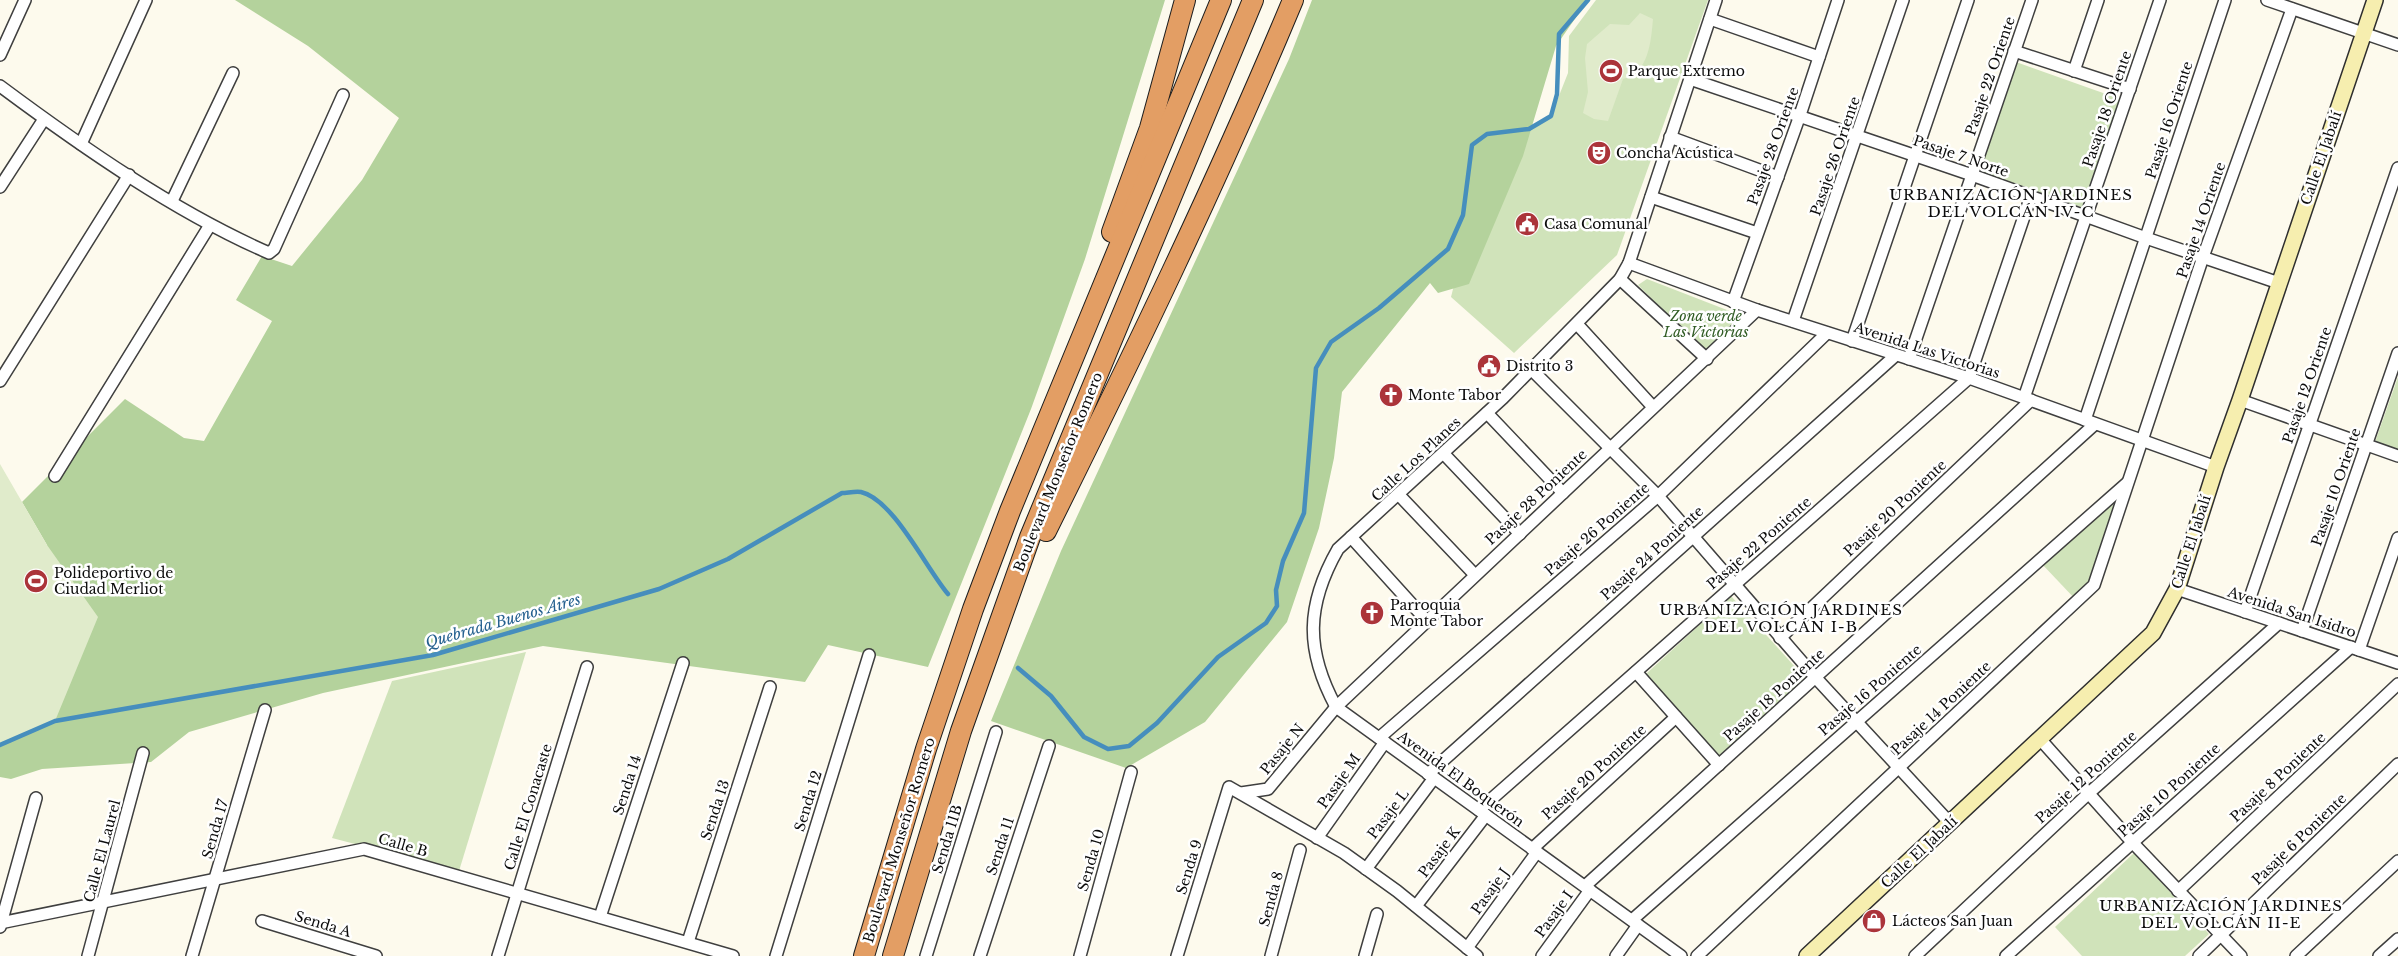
<svg xmlns="http://www.w3.org/2000/svg" width="2398" height="956" font-family="'Libre Baskerville',serif">
<style>
.green{fill:#d0e3ba}
.forest{fill:#b4d29c}
.pitch{fill:#e0ebcb}
.lines{fill:none;stroke-linecap:round;stroke-linejoin:round}
.stream{stroke:#468ebd;stroke-width:4.5}
.street-casing{stroke:#3f3f3f;stroke-width:14}
.secondary-casing{stroke:#2e2e2e;stroke-width:18}
.highway-casing{stroke:#1d1d1d;stroke-width:22}
.street{stroke:#fff;stroke-width:11}
.secondary{stroke:#f6eeaf;stroke-width:15}
.highway{stroke:#e39e64;stroke-width:20}
.labels{text-anchor:middle;stroke-width:5;stroke-linejoin:round;paint-order:stroke}
.poi-label{font-size:14px;fill:#0c0c0c;stroke:#fff;text-anchor:start}
.street-label{font-size:14px;fill:#0c0c0c;stroke:#fff}
.park-label{font-size:14px;font-style:italic;fill:#305c24;stroke:#fff}
.neighbourhood-label{font-size:15px;letter-spacing:1px;fill:#0c0c0c;stroke:#fff}
.water-label{font-size:15px;font-style:italic;fill:#24608f;stroke:#fff}
</style>
<rect width="100%" height="100%" fill="#fdfaed"/>
<g class="green">
<path d="M 1596,0 L 1708,0 L 1617,255 L 1514,353 L 1451,297 L 1480,182 L 1495,147 L 1551,116 L 1568,73 L 1569,36 Z"/>
<path d="M 2016,62 L 2120,99 L 2083,208 L 1979,171 Z"/>
<path d="M 1647,279 L 1745,317 L 1706,354 L 1638,285 Z"/>
<path d="M 2398,377 L 2398,450 L 2375,442 Z"/>
<path d="M 2128,483 L 2094,585 L 2077,601 L 2041,563 Z"/>
<path d="M 1731,596 L 1805,678 L 1719,756 L 1646,674 Z"/>
<path d="M 526,652 L 459,871 L 332,838 L 392,681 Z"/>
<path d="M 2134,853 L 2209,934 L 2185,956 L 2082,956 L 2055,927 Z"/>
</g>
<g class="forest">
<path d="M 235,0 L 1165,0 L 1085,259 L 1031,409 L 928,667 L 828,645 L 805,682 L 543,646 L 323,693 L 189,732 L 151,762 L 42,769 L 11,779 L 0,777 L 0,745 L 55,721 L 47,545 L 22,502 L 125,399 L 184,438 L 204,441 L 272,321 L 236,300 L 262,256 L 292,266 L 362,180 L 399,118 L 308,46 Z"/>
<path d="M 1312,0 L 1588,0 L 1556,46 L 1523,156 L 1469,284 L 1438,293 L 1430,283 L 1342,392 L 1334,458 L 1319,528 L 1287,622 L 1205,722 L 1126,768 L 991,721 L 1061,551 L 1289,59 Z"/>
</g>
<g class="pitch">
<path d="M 1640,13 L 1653,19 C 1651,41 1649,73 1623,79 L 1608,121 L 1594,119 L 1583,113 L 1588,92 L 1585,58 L 1587,44 L 1610,24 L 1629,25 Z"/>
<path d="M 0,464 L 47,545 L 98,617 L 55,721 L 0,745 Z"/>
</g>
<g class="lines">
<g class="stream">
<path d="M 1018,668 L 1051,696 L 1084,737 L 1108,749 L 1129,746 L 1157,723 L 1218,657 L 1266,623 L 1277,606 L 1276,590 L 1283,561 L 1304,513 L 1316,368 L 1331,342 L 1379,308 L 1448,249 L 1463,215 L 1472,145 L 1487,134 L 1529,129 L 1551,116 L 1557,94 L 1559,34 L 1588,0"/>
<path d="M 0,745 L 55,721 L 433,655 L 659,589 L 728,559 L 842,493 C 847,493 855,491 861,492 C 893,499 926,568 948,594"/>
</g>
<g class="street-casing">
<g id="street">
<path d="M 2267,0 L 2398,45"/>
<path d="M 1710,19 L 1819,57"/>
<path d="M 2014,51 L 2130,89"/>
<path d="M 0,55 L 25,0"/>
<path d="M 2074,71 L 2098,0"/>
<path d="M 1690,79 L 1972,175 L 2146,238 L 2279,283"/>
<path d="M 0,86 C 82,147 175,212 269,253 L 274,249 L 343,95"/>
<path d="M 1670,137 L 1778,177"/>
<path d="M 81,144 L 146,0"/>
<path d="M 0,187 L 44,119"/>
<path d="M 1651,197 L 1757,233"/>
<path d="M 172,201 L 233,73"/>
<path d="M 1629,263 L 1757,310 L 1969,378 L 2216,467"/>
<path d="M 1620,279 L 1707,359"/>
<path d="M 1733,302 L 1799,118 L 1838,0"/>
<path d="M 1793,321 L 1903,0"/>
<path d="M 1577,324 L 1653,407"/>
<path d="M 1852,341 L 1968,0"/>
<path d="M 1909,359 L 2032,0"/>
<path d="M 1531,369 L 1658,496 L 1816,678 L 1950,823"/>
<path d="M 0,381 L 129,175"/>
<path d="M 2024,398 L 2160,0"/>
<path d="M 2240,400 L 2398,456"/>
<path d="M 1487,413 L 1563,493"/>
<path d="M 2085,420 L 2225,0"/>
<path d="M 1444,454 L 1520,534"/>
<path d="M 55,476 L 210,225"/>
<path d="M 1399,495 L 1475,575"/>
<path d="M 1351,537 L 1427,621"/>
<path d="M 2177,589 L 2398,663"/>
<path d="M 2245,612 L 2398,168"/>
<path d="M 2302,631 L 2398,353"/>
<path d="M 1780,638 L 2031,400"/>
<path d="M 2359,650 L 2398,538"/>
<path d="M 1636,672 L 1719,765"/>
<path d="M 1379,738 L 1658,496 L 1827,333"/>
<path d="M 2040,739 L 2133,843 L 2241,956"/>
<path d="M 1428,774 L 1896,355"/>
<path d="M 1241,793 L 1268,789 L 1336,707 L 1757,310"/>
<path d="M 1479,810 L 1969,378 L 2031,196"/>
<path d="M 1317,838 L 1385,742"/>
<path d="M 1532,849 L 1676,717"/>
<path d="M 1366,869 L 1434,778"/>
<path d="M 1585,886 L 2095,424"/>
<path d="M 2178,891 L 2398,684"/>
<path d="M 1416,906 L 1486,815"/>
<path d="M 600,917 L 683,663"/>
<path d="M 1632,920 L 2127,483"/>
<path d="M 262,921 L 376,956"/>
<path d="M 0,923 L 364,849 L 733,956"/>
<path d="M 0,927 L 36,798"/>
<path d="M 688,942 L 770,687"/>
<path d="M 1467,948 L 1537,852"/>
<path d="M 88,956 L 143,753"/>
<path d="M 192,956 L 265,710"/>
<path d="M 498,956 L 587,667"/>
<path d="M 776,956 L 869,655"/>
<path d="M 926,956 L 996,732"/>
<path d="M 980,956 L 1049,746"/>
<path d="M 1080,956 L 1131,772"/>
<path d="M 1177,956 L 1229,787 L 1344,853 L 1397,891 L 1477,956"/>
<path d="M 1271,956 L 1300,850"/>
<path d="M 1365,956 L 1377,914"/>
<path d="M 1542,956 L 1590,890"/>
<path d="M 1616,956 L 1638,925"/>
<path d="M 1681,956 L 1336,707 C 1305,650 1306,605 1338,549 L 1503,398 L 1620,279 L 1629,263 L 1716,0"/>
<path d="M 1697,956 L 2094,585 L 2203,257 L 2292,9"/>
<path d="M 1915,956 L 2089,793 L 2279,623"/>
<path d="M 2006,956 L 2351,647"/>
<path d="M 2199,956 L 2398,764"/>
<path d="M 2296,956 L 2398,861"/>
<path d="M 2379,956 L 2398,939"/>
</g>
</g>
<g class="secondary-casing">
<path id="secondary" d="M 1807,956 L 2153,633 L 2177,589 L 2216,467 L 2240,400 L 2375,0"/>
</g>
<g class="highway-casing">
<g id="highway">
<path d="M 1112,232 L 1150,128 L 1185,0"/>
<path d="M 1046,531 C 1133,356 1218,180 1293,0"/>
<path d="M 864,956 L 926,749 L 973,609 L 1010,511 L 1221,0"/>
<path d="M 893,956 L 961,731 L 1030,537 L 1253,0"/>
</g>
</g>
<use href="#street" class="street"/>
<use href="#secondary" class="secondary"/>
<use href="#highway" class="highway"/>
</g>
<defs>
<g id="stadium-disc" transform="scale(1.25)"><circle r="9.5" fill="#ab343a" stroke="#fff"/><path d="M0-5a6.5 5 0 1 0 0 10a6.5 5 0 1 0 0-10ZM-3.5-1.8h7v3.6h-7Z" fill="#fff"/></g>
<g id="theatre-disc" transform="scale(1.25)"><circle r="9.5" fill="#ab343a" stroke="#fff"/><path d="M-5-5.5Q0-4 5-5.5V0Q5 5 0 6Q-5 5-5 0ZM-3.3-2.5H-1v1.5H-3.3ZM1-2.5H3.3v1.5H1ZM-2.8 1Q0 5.5 2.8 1Z" fill="#fff"/></g>
<g id="civic-disc" transform="scale(1.25)"><circle r="9.5" fill="#ab343a" stroke="#fff"/><path d="M-.6-6.5H3V-4.5H.6V-3L4-1V1h2V6H-6V1h2V-1L-.6-3ZM-1.2 2.5V6h2.4V2.5Z" fill="#fff"/></g>
<g id="church-disc" transform="scale(1.25)"><circle r="9.5" fill="#ab343a" stroke="#fff"/><path d="M-1.2-6h2.4v3.5h3.3v2.4h-3.3V6h-2.4V-.1h-3.3v-2.4h3.3Z" fill="#fff"/></g>
<g id="shop-disc" transform="scale(1.25)"><circle r="9.5" fill="#ab343a" stroke="#fff"/><path d="M-5-2.5h2.3a2.7 3.5 0 0 1 5.4 0H5L5.5 6h-11ZM-1.5-2.5h3a1.5 2.3 0 0 0-3 0Z" fill="#fff"/></g>
</defs>
<g fill-rule="evenodd">
<use href="#stadium-disc" x="1611" y="71"/>
<use href="#theatre-disc" x="1599" y="153"/>
<use href="#civic-disc" x="1527" y="224"/>
<use href="#civic-disc" x="1489" y="366"/>
<use href="#church-disc" x="1391" y="395"/>
<use href="#stadium-disc" x="36" y="581"/>
<use href="#church-disc" x="1372" y="613"/>
<use href="#shop-disc" x="1874" y="921"/>
</g>
<g class="labels">
<g class="poi-label">
<text x="1628" y="76">Parque Extremo</text>
<text x="1616" y="158">Concha Acústica</text>
<text x="1544" y="229">Casa Comunal</text>
<text x="1506" y="371">Distrito 3</text>
<text x="1408" y="400">Monte Tabor</text>
<text x="54" y="578">Polideportivo de<tspan x="54" dy="16">Ciudad Merliot</tspan></text>
<text x="1390" y="610">Parroquia<tspan x="1390" dy="16">Monte Tabor</tspan></text>
<text x="1892" y="926">Lácteos San Juan</text>
</g>
<g class="street-label">
<text transform="translate(1990 76) rotate(-71)" y="5">Pasaje 22 Oriente</text>
<text transform="translate(2107 109) rotate(-71)" y="5">Pasaje 18 Oriente</text>
<text transform="translate(2169 120) rotate(-72)" y="5">Pasaje 16 Oriente</text>
<text transform="translate(1773 146) rotate(-70)" y="5">Pasaje 28 Oriente</text>
<text transform="translate(1835 156) rotate(-71)" y="5">Pasaje 26 Oriente</text>
<text transform="translate(1961 156) rotate(19)" y="5">Pasaje 7 Norte</text>
<text transform="translate(2321 158) rotate(-71)" y="5">Calle El Jabalí</text>
<text transform="translate(2201 220) rotate(-71)" y="5">Pasaje 14 Oriente</text>
<text transform="translate(1927 350) rotate(18)" y="5">Avenida Las Victorias</text>
<text transform="translate(2307 385) rotate(-71)" y="5">Pasaje 12 Oriente</text>
<text transform="translate(1416 459) rotate(-43)" y="5">Calle Los Planes</text>
<text transform="translate(1058 472) rotate(-68)" y="5">Boulevard Monseñor Romero</text>
<text transform="translate(2336 487) rotate(-71)" y="5">Pasaje 10 Oriente</text>
<text transform="translate(1536 497) rotate(-43)" y="5">Pasaje 28 Poniente</text>
<text transform="translate(1895 508) rotate(-43)" y="5">Pasaje 20 Poniente</text>
<text transform="translate(1597 529) rotate(-41)" y="5">Pasaje 26 Poniente</text>
<text transform="translate(2191 542) rotate(-72)" y="5">Calle El Jabalí</text>
<text transform="translate(1759 543) rotate(-41)" y="5">Pasaje 22 Poniente</text>
<text transform="translate(1652 553) rotate(-42)" y="5">Pasaje 24 Poniente</text>
<text transform="translate(2292 612) rotate(18)" y="5">Avenida San Isidro</text>
<text transform="translate(1870 690) rotate(-41)" y="5">Pasaje 16 Poniente</text>
<text transform="translate(1774 695) rotate(-42)" y="5">Pasaje 18 Poniente</text>
<text transform="translate(1941 708) rotate(-43)" y="5">Pasaje 14 Poniente</text>
<text transform="translate(1282 749) rotate(-51)" y="5">Pasaje N</text>
<text transform="translate(1594 772) rotate(-42)" y="5">Pasaje 20 Poniente</text>
<text transform="translate(2086 777) rotate(-42)" y="5">Pasaje 12 Poniente</text>
<text transform="translate(2278 777) rotate(-43)" y="5">Pasaje 8 Poniente</text>
<text transform="translate(1461 779) rotate(36)" y="5">Avenida El Boquerón</text>
<text transform="translate(1339 781) rotate(-55)" y="5">Pasaje M</text>
<text transform="translate(627 785) rotate(-72)" y="5">Senda 14</text>
<text transform="translate(2169 790) rotate(-42)" y="5">Pasaje 10 Poniente</text>
<text transform="translate(808 801) rotate(-73)" y="5">Senda 12</text>
<text transform="translate(528 807) rotate(-73)" y="5">Calle El Conacaste</text>
<text transform="translate(715 810) rotate(-72)" y="5">Senda 13</text>
<text transform="translate(1388 814) rotate(-53)" y="5">Pasaje L</text>
<text transform="translate(215 829) rotate(-74)" y="5">Senda 17</text>
<text transform="translate(947 839) rotate(-73)" y="5">Senda 11B</text>
<text transform="translate(2299 839) rotate(-44)" y="5">Pasaje 6 Poniente</text>
<text transform="translate(899 840) rotate(-73)" y="5">Boulevard Monseñor Romero</text>
<text transform="translate(403 845) rotate(16)" y="5">Calle B</text>
<text transform="translate(1000 846) rotate(-72)" y="5">Senda 11</text>
<text transform="translate(102 851) rotate(-75)" y="5">Calle El Laurel</text>
<text transform="translate(1439 852) rotate(-53)" y="5">Pasaje K</text>
<text transform="translate(1919 852) rotate(-43)" y="5">Calle El Jabalí</text>
<text transform="translate(1091 860) rotate(-74)" y="5">Senda 10</text>
<text transform="translate(1189 867) rotate(-73)" y="5">Senda 9</text>
<text transform="translate(1490 891) rotate(-54)" y="5">Pasaje J</text>
<text transform="translate(1271 899) rotate(-75)" y="5">Senda 8</text>
<text transform="translate(1554 914) rotate(-54)" y="5">Pasaje I</text>
<text transform="translate(323 924) rotate(17)" y="5">Senda A</text>
</g>
<g class="park-label">
<text x="1706" y="321">Zona verde<tspan x="1706" dy="16">Las Victorias</tspan></text>
</g>
<g class="neighbourhood-label">
<text x="2011" y="200">URBANIZACIÓN JARDINES<tspan x="2011" dy="17">DEL VOLCÁN IV-C</tspan></text>
<text x="1781" y="615">URBANIZACIÓN JARDINES<tspan x="1781" dy="17">DEL VOLCÁN I-B</tspan></text>
<text x="2221" y="911">URBANIZACIÓN JARDINES<tspan x="2221" dy="17">DEL VOLCÁN II-E</tspan></text>
</g>
<g class="water-label">
<text transform="translate(503 621) rotate(-16)" y="5">Quebrada Buenos Aires</text>
</g>
</g>
</svg>
